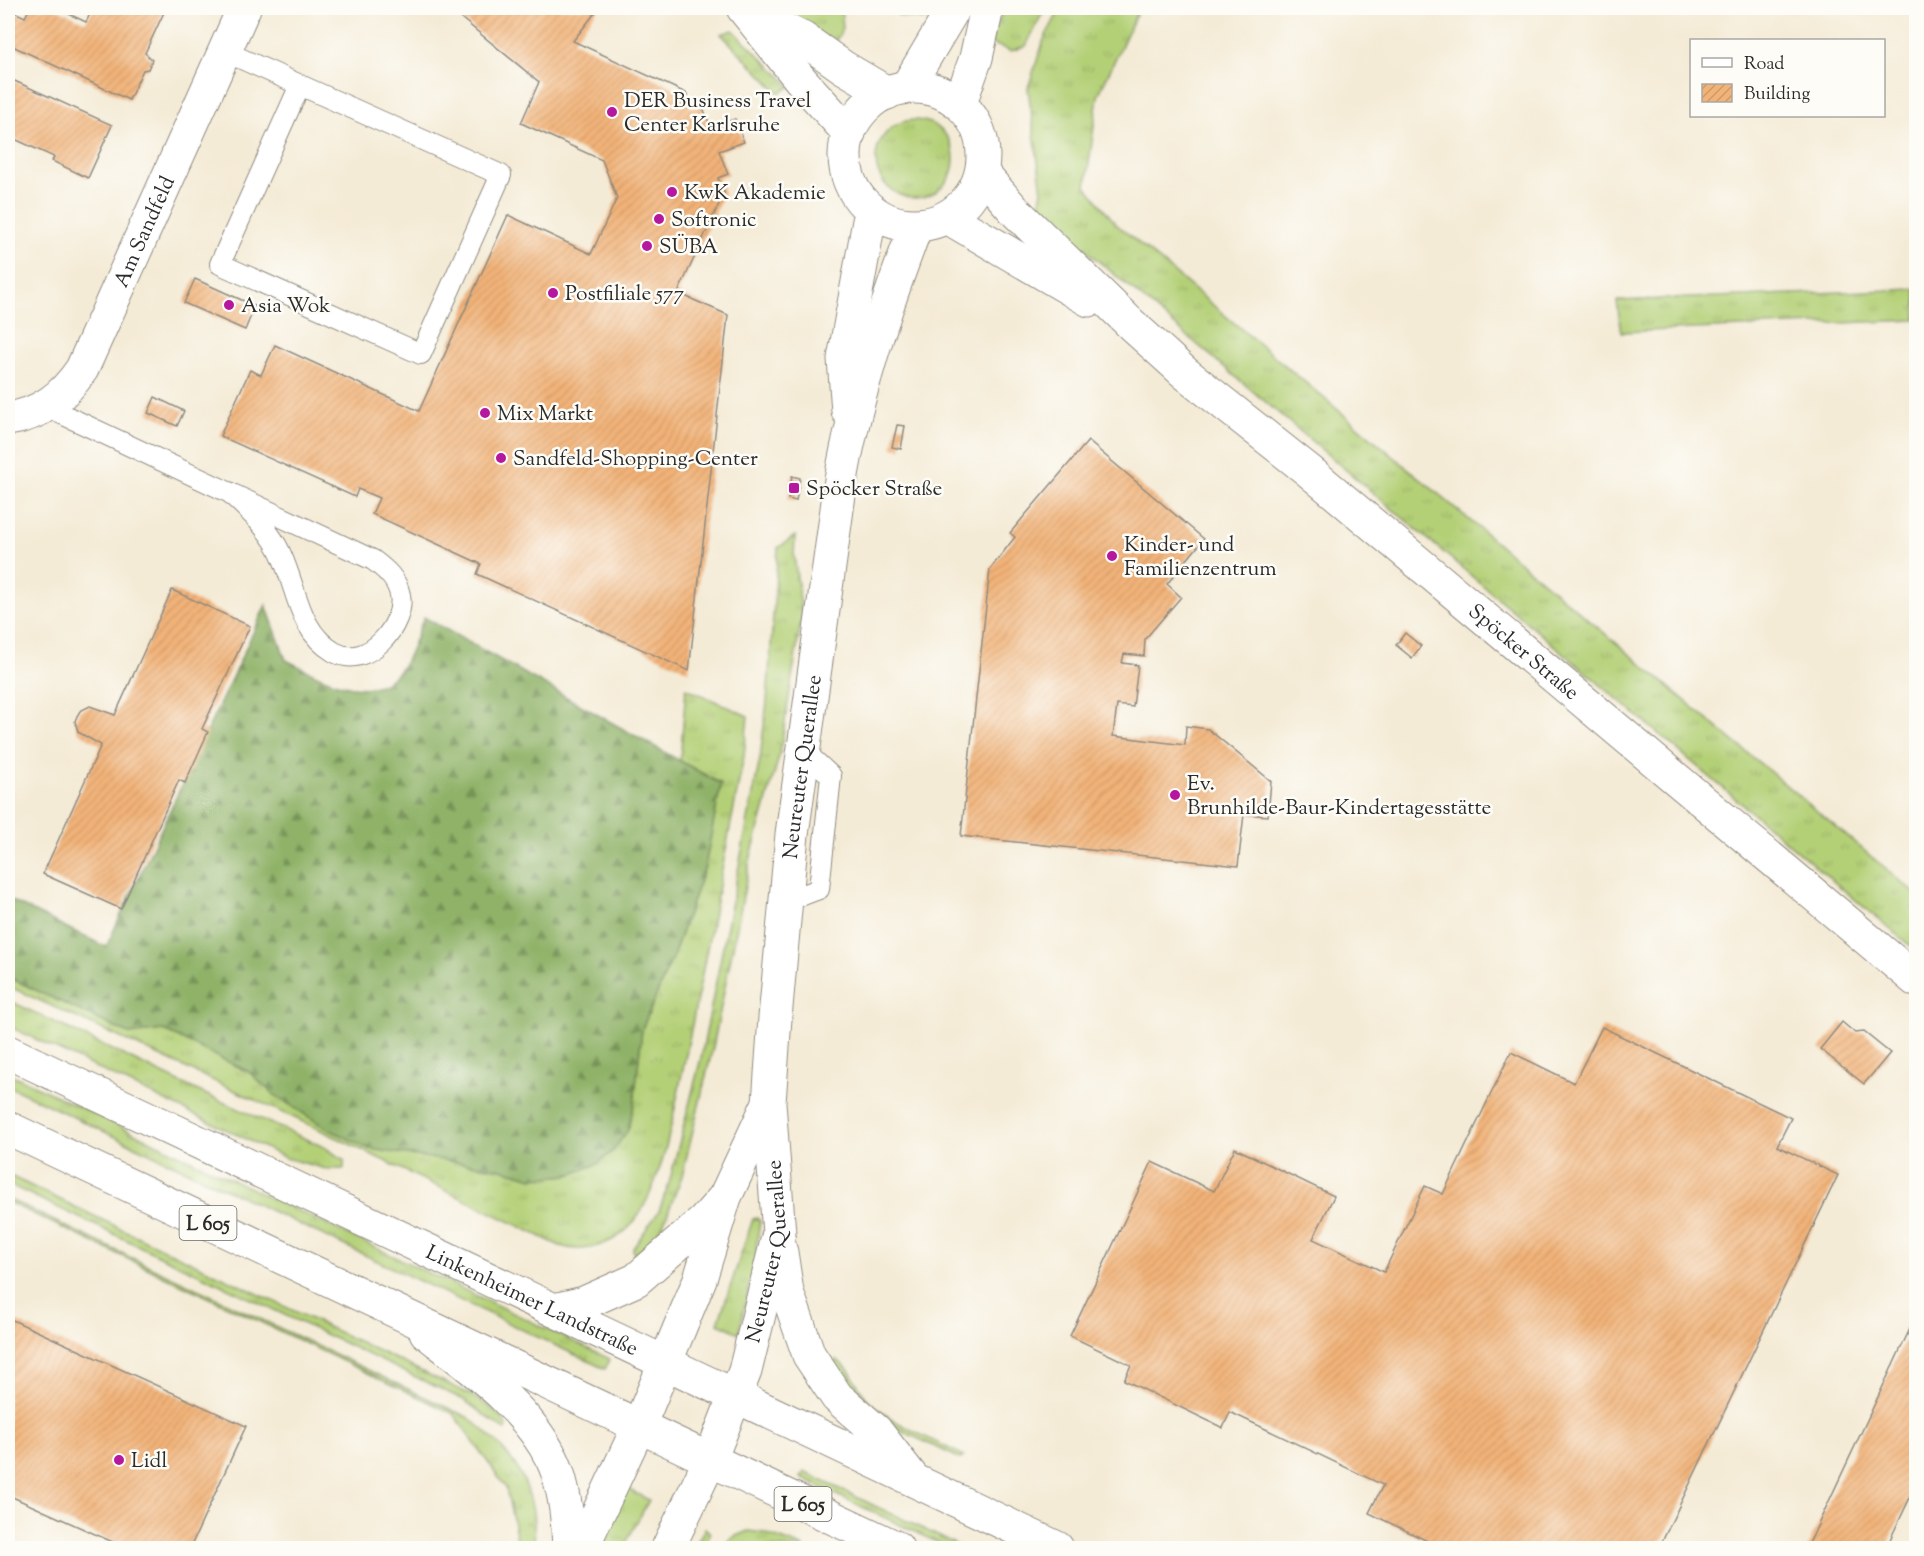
<svg xmlns="http://www.w3.org/2000/svg" width="1924" height="1556" font-family="'Sorts Mill Goudy',serif">
<style>
.grass{fill:url(#grass-tufts);stroke:#707e51;stroke-width:1.5}
.forest{fill:url(#forest-firs);stroke:#5d6e4a;stroke-width:1.5}
.building{fill:url(#building-hatch)}
.lines{fill:none;stroke-linecap:round;stroke-linejoin:round}
.lane-casing{stroke:#908b80;stroke-width:22}
.street-casing{stroke:#908b80;stroke-width:35}
.secondary-casing{stroke:#908b80;stroke-width:35}
.primary-casing{stroke:#908b80;stroke-width:35}
.lane{stroke:#fff;stroke-width:20}
.street{stroke:#fff;stroke-width:33}
.secondary{stroke:#fff;stroke-width:33}
.primary{stroke:#fff;stroke-width:33}
.poi-dot{fill:#b5179e;stroke:#fdfcf7;stroke-width:2}
.labels{text-anchor:middle;stroke-width:5;stroke-linejoin:round;paint-order:stroke}
.shield{fill:#fdfcf7;stroke:#6a6a68;stroke-width:1.5}
.shield-label{font-size:20px;font-weight:bold;fill:#2b2b2b}
.poi-label{font-size:21px;fill:#2b2b2b;stroke:#fdfcf7;text-anchor:start}
.street-label{font-size:21px;fill:#2b2b2b;stroke:#fdfcf7}
</style>
<defs>
<pattern id="grass-tufts" width="24" height="20" patternUnits="userSpaceOnUse" patternTransform="scale(1.5)"><rect width="24" height="20" fill="#b4d077"/><path d="M3 7l-1-3M5 7V3M7 7l1-3M15 17l-1-3M17 17v-4M19 17l1-3" fill="none" stroke="#9bb367"/></pattern>
<pattern id="forest-firs" width="22" height="20" patternUnits="userSpaceOnUse" patternTransform="scale(1.5)"><rect width="22" height="20" fill="#8fb268"/><path d="M5 1l3.5 6h-7zM16 11l3.5 6h-7z" fill="#759156"/></pattern>
<pattern id="building-hatch" width="6" height="6" patternUnits="userSpaceOnUse" patternTransform="scale(1.5)"><rect width="6" height="6" fill="#f2b378"/><path d="M-1 1l2-2M0 6l6-6M5 7l2-2" fill="none" stroke="#d09a68"/></pattern>
</defs>
<rect width="100%" height="100%" fill="#fdfcf7"/>
<filter id="ink" filterUnits="userSpaceOnUse"><feTurbulence type="fractalNoise" baseFrequency=".0167" numOctaves="2"/><feDisplacementMap in="SourceGraphic" scale="12" xChannelSelector="R" yChannelSelector="G"/><feConvolveMatrix kernelMatrix="1 2 1 2 8 2 1 2 1" color-interpolation-filters="sRGB"/></filter>
<filter id="wash" filterUnits="userSpaceOnUse"><feTurbulence type="fractalNoise" baseFrequency=".008" numOctaves="4" result="noise"/><feDisplacementMap in="SourceGraphic" scale="24" xChannelSelector="R" yChannelSelector="G"/><feGaussianBlur stdDeviation="1.35" result="paint"/><feColorMatrix in="noise" values="0 0 0 0 0 0 0 0 0 0 0 0 0 0 0 0 0 1.4 0 .05"/><feComposite in="paint" operator="in"/></filter>
<g filter="url(#wash)">
<rect width="100%" height="100%" fill="#f4ebd6"/>
<g class="grass">
<path d="M 784,8 L 840,8 C 844,20 843,33 834,43 Z"/>
<path d="M 890,8 L 939,8 L 933,21 L 900,16 Z"/>
<path d="M 1004,8 L 1045,8 L 1026,46 L 1011,51 L 990,43 Z"/>
<path d="M 1061,8 L 1139,8 L 1098,96 L 1086,186 L 1116,224 L 1916,894 L 1916,951 L 1064,232 L 1060,235 L 1037,217 L 1042,191 L 1028,88 L 1044,39 Z"/>
<path d="M 733,30 L 791,86 L 779,93 L 721,34 Z"/>
<circle cx="915" cy="159" r="39"/>
<path d="M 1916,289 L 1916,320 L 1621,332 L 1617,301 Z"/>
<path d="M 795,536 L 794,555 L 802,615 L 780,753 L 751,856 L 713,1047 L 682,1176 L 663,1225 L 651,1241 L 634,1256 L 633,1248 L 659,1211 L 669,1183 L 701,1058 L 760,759 L 767,702 L 778,548 Z"/>
<path d="M 686,688 L 748,716 L 744,756 C 724,857 706,958 685,1059 C 674,1109 665,1177 636,1219 C 620,1242 586,1255 560,1246 L 327,1133 L 8,986 L 8,977 L 129,1034 L 163,1030 L 249,1072 L 273,1094 L 406,1152 L 502,1169 L 533,1178 L 569,1175 L 597,1164 L 613,1151 L 634,1105 L 642,1029 L 673,956 L 705,866 L 721,784 L 680,761 Z"/>
<path d="M 8,1000 L 196,1090 L 324,1147 L 344,1160 L 344,1169 L 326,1169 L 286,1158 L 8,1026 Z"/>
<path d="M 8,1073 L 610,1359 L 605,1369 L 8,1086 Z"/>
<path d="M 8,1175 L 469,1394 C 481,1402 505,1414 507,1429 L 504,1430 L 464,1400 L 8,1184 Z"/>
<path d="M 8,1199 L 469,1418 C 516,1455 538,1487 534,1548 L 519,1548 L 506,1488 L 454,1414 L 8,1202 Z"/>
<path d="M 757,1218 L 760,1221 L 754,1265 L 739,1333 L 718,1323 L 753,1219 Z"/>
<path d="M 836,1360 C 852,1367 858,1391 871,1403 C 896,1426 934,1440 964,1456 L 961,1459 L 896,1428 L 878,1416 L 842,1383 L 833,1362 Z"/>
<path d="M 804,1472 L 963,1548 L 949,1548 L 801,1478 Z"/>
<path d="M 626,1488 L 649,1500 L 623,1548 L 596,1548 Z"/>
<path d="M 705,1528 L 710,1533 L 704,1548 L 694,1548 Z"/>
<path d="M 748,1531 L 765,1533 L 805,1548 L 721,1548 L 731,1538 Z"/>
</g>
<path class="forest" d="M 266,605 L 286,660 C 318,675 368,707 398,672 C 410,659 417,633 424,617 L 721,784 L 705,866 L 673,956 L 642,1029 L 634,1105 L 628,1130 L 613,1151 L 597,1164 L 569,1175 L 533,1178 L 502,1169 L 370,1149 L 326,1128 L 273,1094 L 249,1072 L 163,1030 L 129,1034 L 8,977 L 8,899 L 106,947 Z"/>
<g id="blocks">
<g class="building">
<path d="M 30,8 L 56,8 L 86,22 L 93,8 L 166,8 L 145,53 L 152,60 L 148,69 L 143,70 L 129,100 L 8,44 L 8,9 L 25,17 Z"/>
<path d="M 449,8 L 599,8 L 573,41 L 686,93 L 692,108 L 702,105 L 711,128 L 735,119 L 744,142 L 719,151 L 728,174 L 718,178 L 724,193 L 678,293 L 728,315 L 689,671 L 477,574 L 481,564 L 372,514 L 379,498 L 358,489 L 355,497 L 220,436 L 250,370 L 261,375 L 275,345 L 419,411 L 508,215 L 591,254 L 617,198 L 602,160 L 521,123 L 539,82 Z"/>
<path d="M 8,78 L 112,125 L 88,178 L 52,161 L 54,157 L 8,136 Z"/>
<path d="M 195,279 L 255,306 L 245,330 L 184,303 Z"/>
<path d="M 155,397 L 184,411 L 177,426 L 148,413 Z"/>
<path d="M 897,425 L 905,426 L 901,449 L 892,447 Z"/>
<path d="M 1088,441 L 1204,539 L 1167,584 L 1181,597 L 1145,639 L 1144,656 L 1124,654 L 1122,663 L 1138,665 L 1133,707 L 1117,705 L 1113,736 L 1185,745 L 1186,726 L 1208,729 L 1271,781 L 1268,816 L 1244,814 L 1238,866 L 961,836 L 990,569 L 1015,537 L 1010,533 Z"/>
<path d="M 792,476 L 800,478 L 796,501 L 788,499 Z"/>
<path d="M 172,590 L 250,626 L 202,729 L 208,732 L 185,783 L 179,780 L 121,909 L 43,874 L 101,745 L 78,732 L 75,721 L 77,716 L 80,711 L 90,706 L 115,715 Z"/>
<path d="M 1405,633 L 1421,646 L 1412,658 L 1396,645 Z"/>
<path d="M 1842,1022 L 1855,1033 L 1864,1032 L 1890,1053 L 1864,1084 L 1820,1049 Z"/>
<path d="M 1602,1027 L 1791,1118 L 1777,1146 L 1838,1175 L 1659,1548 L 1442,1548 L 1369,1513 L 1383,1485 L 1230,1412 L 1223,1428 L 1124,1380 L 1131,1365 L 1070,1336 L 1152,1162 L 1214,1191 L 1235,1148 L 1334,1196 L 1313,1239 L 1384,1272 L 1425,1186 L 1443,1194 L 1511,1052 L 1574,1083 Z"/>
<path d="M 1916,1316 L 1916,1485 L 1886,1548 L 1807,1548 Z"/>
<path d="M 8,1318 L 246,1426 L 190,1548 L 126,1548 L 8,1495 Z"/>
</g>
</g>
</g>
<g filter="url(#ink)">
<use href="#blocks" fill-opacity="0" stroke="#908b80" stroke-width="1.5"/>
<g class="lines">
<g class="lane-casing">
<g id="lane">
<path d="M 224,51 L 300,85"/>
<path d="M 300,85 L 501,175 L 421,354 L 220,264 Z"/>
<path d="M 47,407 L 373,560 C 385,569 397,579 400,595 C 406,623 368,671 334,652 C 296,630 297,582 277,546 C 265,525 247,509 229,492"/>
<path d="M 787,901 L 819,889 L 831,776 L 803,750"/>
</g>
</g>
<g class="street-casing">
<g id="street">
<path d="M 743,8 L 800,79 L 849,133"/>
<path d="M 755,16 L 802,38 L 843,67 L 887,93"/>
<path id="s1" d="M 982,173 L 1015,211 L 1132,325 L 1185,373 L 1309,471 L 1916,980"/>
<path d="M 947,217 L 1089,300"/>
<path id="s2" d="M 8,419 C 41,414 63,397 82,369 L 244,8"/>
<path d="M 426,1332 C 471,1368 526,1406 552,1459 C 565,1485 568,1519 569,1548"/>
<path d="M 582,1548 L 639,1426"/>
<path d="M 668,1548 L 710,1460"/>
</g>
</g>
<g class="secondary-casing">
<g id="secondary">
<circle cx="914" cy="156" r="69"/>
<path d="M 907,87 L 954,8"/>
<path d="M 960,103 L 976,58 L 987,8"/>
<path d="M 848,411 L 844,359 L 871,210"/>
<path d="M 781,1252 L 787,1292 L 809,1355 L 837,1397 L 876,1431 L 914,1480"/>
<path d="M 554,1310 L 584,1303 L 636,1280 L 704,1221 L 724,1198"/>
<path d="M 639,1426 L 700,1279 L 725,1197 L 768,1105"/>
<path id="s3" d="M 710,1460 L 745,1371 L 779,1233 L 769,1103 L 775,1018 L 792,834 L 841,480 C 856,394 885,308 916,226"/>
</g>
</g>
<g class="primary-casing">
<g id="primary">
<path id="s4" d="M 8,1052 L 1057,1548"/>
<path d="M 8,1128 L 897,1548"/>
</g>
</g>
<use href="#lane" class="lane"/>
<use href="#street" class="street"/>
<use href="#secondary" class="secondary"/>
<use href="#primary" class="primary"/>
</g>
</g>
<g class="poi-dot">
<circle cx="612" cy="112" r="6"/>
<circle cx="672" cy="192" r="6"/>
<circle cx="659" cy="219" r="6"/>
<circle cx="647" cy="246" r="6"/>
<circle cx="553" cy="293" r="6"/>
<circle cx="229" cy="305" r="6"/>
<circle cx="485" cy="413" r="6"/>
<circle cx="501" cy="458" r="6"/>
<rect x="788" y="482" width="12" height="12" rx="3"/>
<circle cx="1112" cy="556" r="6"/>
<circle cx="1175" cy="795" r="6"/>
<circle cx="119" cy="1460" r="6"/>
</g>
<g class="labels">
<g class="shield">
<rect x="179.5" y="1206" width="57" height="34" rx="4.5"/>
<rect x="774.5" y="1487" width="57" height="34" rx="4.5"/>
</g>
<g class="shield-label">
<text x="208" y="1230">L 605</text>
<text x="803" y="1511">L 605</text>
</g>
<g class="poi-label">
<text x="624" y="107">DER Business Travel<tspan x="624" dy="24">Center Karlsruhe</tspan></text>
<text x="684" y="199">KwK Akademie</text>
<text x="671" y="226">Softronic</text>
<text x="659" y="253">SÜBA</text>
<text x="565" y="300">Postfiliale 577</text>
<text x="241" y="312">Asia Wok</text>
<text x="497" y="420">Mix Markt</text>
<text x="513" y="465">Sandfeld-Shopping-Center</text>
<text x="806" y="495">Spöcker Straße</text>
<text x="1124" y="551">Kinder- und<tspan x="1124" dy="24">Familienzentrum</tspan></text>
<text x="1187" y="790">Ev.<tspan x="1187" dy="24">Brunhilde-Baur-Kindertagesstätte</tspan></text>
<text x="131" y="1467">Lidl</text>
</g>
<g class="street-label">
<text dy="7" stroke="none"><textPath href="#s2" startOffset="243">Am Sandfeld</textPath></text>
<text dy="7" stroke="none"><textPath href="#s1" startOffset="724">Spöcker Straße</textPath></text>
<text dy="7" stroke="none"><textPath href="#s3" startOffset="706">Neureuter Querallee</textPath></text>
<text dy="7" stroke="none"><textPath href="#s3" startOffset="218">Neureuter Querallee</textPath></text>
<text dy="7" stroke="none"><textPath href="#s4" startOffset="580">Linkenheimer Landstraße</textPath></text>
</g>
</g>
<rect width="1924" height="1556" fill="none" stroke="#fdfcf7" stroke-width="30"/>
<rect x="1690" y="39" width="195" height="78" fill="#fdfcf7" stroke="#a9a8a5" stroke-width="1.5"/>
<rect x="1702" y="58" width="30" height="9" fill="#ffffff" stroke="#a9a8a5" stroke-width="1.5"/>
<text x="1744" y="69" font-size="18" fill="#2b2b2b">Road</text>
<rect x="1702" y="84" width="30" height="18" fill="url(#building-hatch)" stroke="#a9a8a5" stroke-width="1.5"/>
<text x="1744" y="99" font-size="18" fill="#2b2b2b">Building</text>
</svg>
